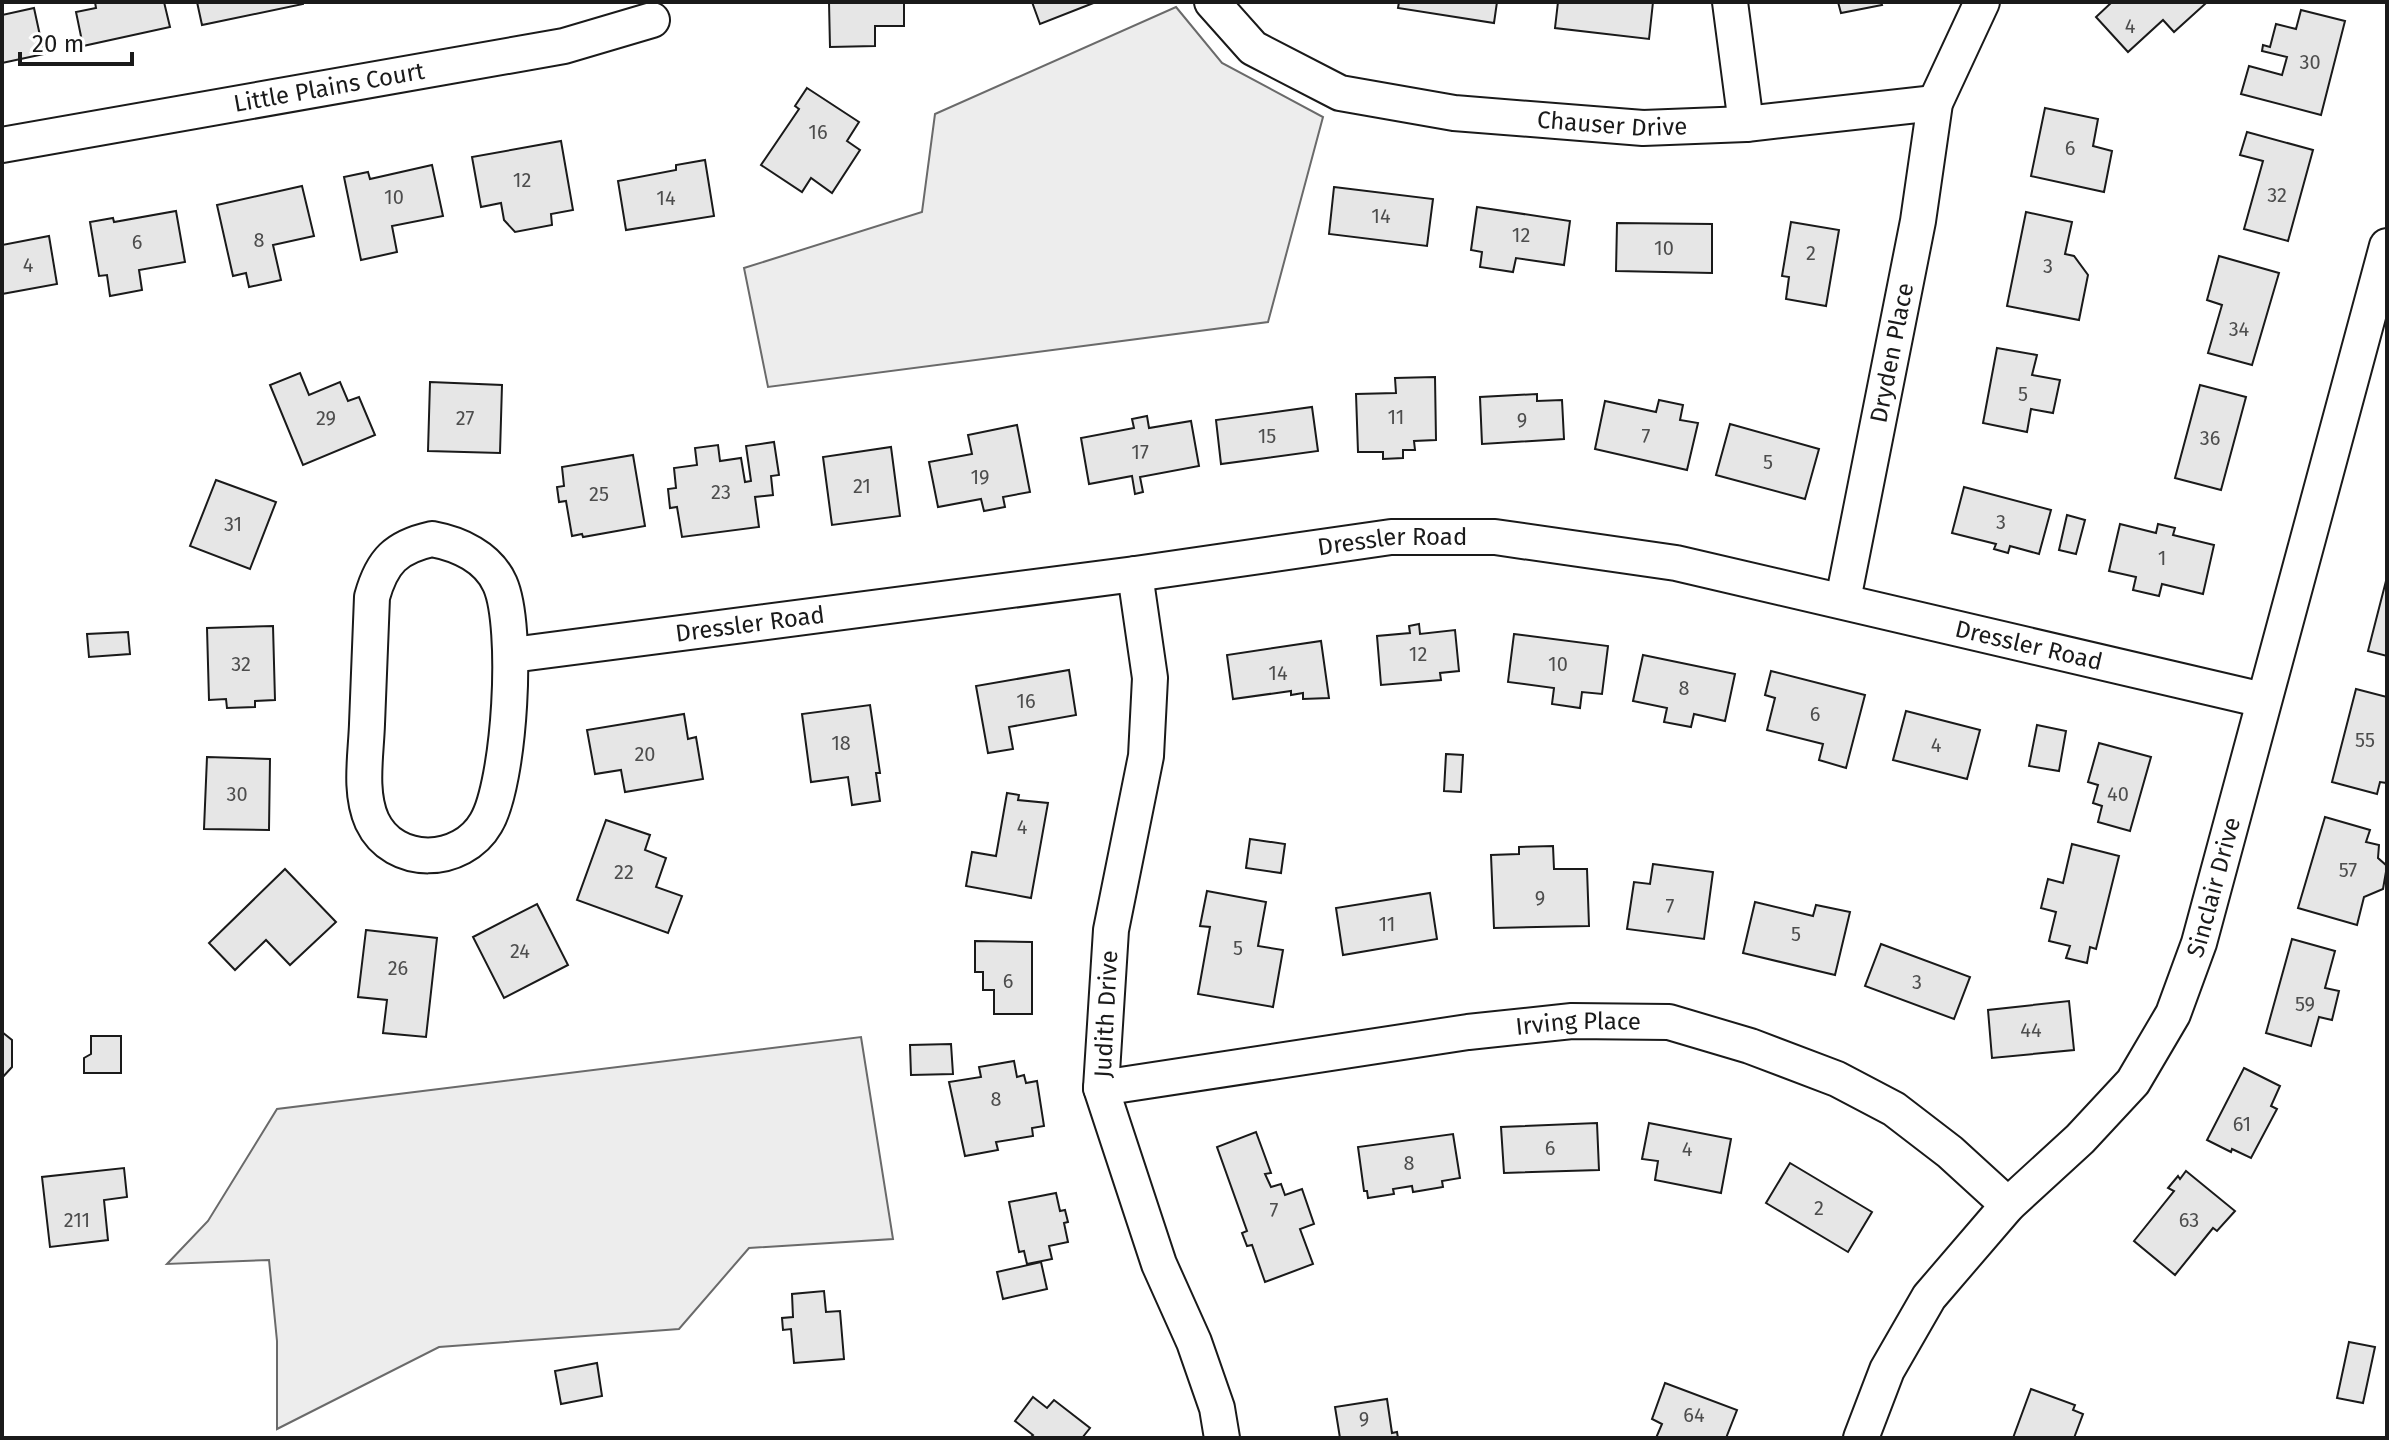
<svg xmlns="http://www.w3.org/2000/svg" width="2389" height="1440" font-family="'Fira Sans',sans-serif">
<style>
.built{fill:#ededed;stroke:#6a6a6a;stroke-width:2}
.building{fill:#e6e6e6;stroke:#1a1a1a;stroke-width:2}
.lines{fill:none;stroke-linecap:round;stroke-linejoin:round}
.street-casing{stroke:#1a1a1a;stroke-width:38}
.street{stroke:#fff;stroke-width:34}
.labels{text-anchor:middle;stroke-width:6;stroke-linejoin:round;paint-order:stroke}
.number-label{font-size:20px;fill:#4d4d4d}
.street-label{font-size:24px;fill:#1a1a1a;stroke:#fff}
</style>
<rect width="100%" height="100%" fill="#fff"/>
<g class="built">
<path d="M 1176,7 L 1222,63 L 1323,117 L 1268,322 L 768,387 L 744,268 L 922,212 L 935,114 Z"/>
<path d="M 861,1037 L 893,1239 L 749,1248 L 679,1329 L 439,1347 L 277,1429 L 277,1341 L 269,1260 L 167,1264 L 208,1221 L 277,1109 Z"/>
</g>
<g class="building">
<path d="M 95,2 L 164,2 L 170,27 L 83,46 L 76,12 L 96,8 Z"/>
<path d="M 197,2 L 303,2 L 303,4 L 202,25 Z"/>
<path d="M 829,2 L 904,2 L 904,26 L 875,26 L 875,46 L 830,47 Z"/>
<path d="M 1032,2 L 1096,2 L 1040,24 Z"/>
<path d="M 1399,2 L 1497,2 L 1494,23 L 1398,8 Z"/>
<path d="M 1558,2 L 1653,2 L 1649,39 L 1555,28 Z"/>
<path d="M 1838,2 L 1881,2 L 1882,5 L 1841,13 Z"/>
<path d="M 2112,2 L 2203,2 L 2205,4 L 2174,32 L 2163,20 L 2128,52 L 2096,17 Z"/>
<path d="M 34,8 L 44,54 L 2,63 L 2,15 Z"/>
<path d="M 2301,10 L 2345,21 L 2321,115 L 2241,94 L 2249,66 L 2282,75 L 2287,57 L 2262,51 L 2263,45 L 2270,47 L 2276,24 L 2296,29 Z"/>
<path d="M 807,88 L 859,122 L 847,141 L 860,150 L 832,193 L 811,178 L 802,192 L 761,165 L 799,109 L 795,106 Z"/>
<path d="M 2045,108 L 2098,119 L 2093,146 L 2112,151 L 2104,192 L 2031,176 Z"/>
<path d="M 2247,132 L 2313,150 L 2288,241 L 2244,229 L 2263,161 L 2240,155 Z"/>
<path d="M 561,141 L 573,210 L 551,214 L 552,225 L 515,232 L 504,220 L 501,203 L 481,207 L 472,157 Z"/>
<path d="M 705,160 L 714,216 L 626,230 L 618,181 L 676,170 L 676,165 Z"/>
<path d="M 432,165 L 443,216 L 392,226 L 397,252 L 361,260 L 344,177 L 368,172 L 370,179 Z"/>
<path d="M 302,186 L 314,236 L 273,245 L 281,280 L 249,287 L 246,273 L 233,276 L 217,205 Z"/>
<path d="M 1334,187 L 1433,199 L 1427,246 L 1329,234 Z"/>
<path d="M 1477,207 L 1570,221 L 1564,265 L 1516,258 L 1513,272 L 1480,267 L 1482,252 L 1471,250 Z"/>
<path d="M 176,211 L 185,262 L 139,270 L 142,290 L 110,296 L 107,275 L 99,276 L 90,222 L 113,218 L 114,222 Z"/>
<path d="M 2026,212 L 2072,222 L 2065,254 L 2074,256 L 2088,275 L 2079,320 L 2007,306 Z"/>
<path d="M 1791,222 L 1839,230 L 1826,306 L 1786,299 L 1789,277 L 1782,276 Z"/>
<path d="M 1617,223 L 1712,224 L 1712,273 L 1616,271 Z"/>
<path d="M 49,236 L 57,284 L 2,294 L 2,245 Z"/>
<path d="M 2219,256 L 2279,273 L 2252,365 L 2208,353 L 2222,305 L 2207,300 Z"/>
<path d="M 1997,348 L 2037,355 L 2032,375 L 2060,380 L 2053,413 L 2031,409 L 2027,432 L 1983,423 Z"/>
<path d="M 300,373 L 309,395 L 340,382 L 348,401 L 359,397 L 375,435 L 303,465 L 270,385 Z"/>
<path d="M 1435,377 L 1436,440 L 1414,441 L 1415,450 L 1403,450 L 1403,458 L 1383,459 L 1383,452 L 1358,452 L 1356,394 L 1396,393 L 1395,378 Z"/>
<path d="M 430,382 L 502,385 L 500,453 L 428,451 Z"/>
<path d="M 2200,385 L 2246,397 L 2221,490 L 2175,478 Z"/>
<path d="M 1537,394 L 1537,401 L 1562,400 L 1564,439 L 1482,444 L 1480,397 Z"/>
<path d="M 1659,400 L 1683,405 L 1680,420 L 1698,423 L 1687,470 L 1595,449 L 1605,401 L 1656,412 Z"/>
<path d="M 1312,407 L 1318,451 L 1221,464 L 1216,420 Z"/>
<path d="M 1147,416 L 1149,428 L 1191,421 L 1199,466 L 1140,477 L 1143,492 L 1135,494 L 1132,476 L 1089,484 L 1081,438 L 1134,428 L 1132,419 Z"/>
<path d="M 1730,424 L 1819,449 L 1805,499 L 1716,475 Z"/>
<path d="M 1017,425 L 1030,492 L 1003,497 L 1005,507 L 984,511 L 981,499 L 938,507 L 929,462 L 972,454 L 968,435 Z"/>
<path d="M 774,442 L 779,475 L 771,476 L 773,495 L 755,497 L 759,527 L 682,537 L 677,507 L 670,508 L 668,489 L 676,488 L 674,468 L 697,465 L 695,448 L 718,445 L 720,461 L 741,458 L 745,482 L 751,481 L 746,446 Z"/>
<path d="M 891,447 L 900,516 L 832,525 L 823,457 Z"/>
<path d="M 633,455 L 645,526 L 583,537 L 582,534 L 572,536 L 566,501 L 559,502 L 557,487 L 564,486 L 562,467 Z"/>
<path d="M 216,480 L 276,502 L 250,569 L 190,546 Z"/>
<path d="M 1964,487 L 2051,510 L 2039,554 L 2010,546 L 2008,553 L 1994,549 L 1996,544 L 1952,533 Z"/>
<path d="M 2067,515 L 2085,520 L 2076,554 L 2059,550 Z"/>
<path d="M 2120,524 L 2156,533 L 2158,524 L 2175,528 L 2173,535 L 2214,545 L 2203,594 L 2162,584 L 2159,596 L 2133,590 L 2136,577 L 2109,571 Z"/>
<path d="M 2387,577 L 2387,656 L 2368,651 Z"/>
<path d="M 1419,624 L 1420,634 L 1455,630 L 1459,671 L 1440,673 L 1441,680 L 1381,685 L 1377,636 L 1410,633 L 1409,626 Z"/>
<path d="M 273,626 L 275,700 L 255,701 L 255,707 L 227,708 L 226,699 L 209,700 L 207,628 Z"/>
<path d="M 128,632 L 130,654 L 89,657 L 87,634 Z"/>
<path d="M 1514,634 L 1608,646 L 1602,694 L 1582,692 L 1580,708 L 1552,704 L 1554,688 L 1508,682 Z"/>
<path d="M 1321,641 L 1329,698 L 1303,699 L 1303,693 L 1291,695 L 1291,691 L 1233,699 L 1227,655 Z"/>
<path d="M 1643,655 L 1735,674 L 1725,721 L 1694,714 L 1691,727 L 1664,722 L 1667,708 L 1633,701 Z"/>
<path d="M 1069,670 L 1076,715 L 1009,727 L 1013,749 L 988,753 L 976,686 Z"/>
<path d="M 1771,671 L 1865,695 L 1846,768 L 1819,760 L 1823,744 L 1767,730 L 1775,698 L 1765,695 Z"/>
<path d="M 2356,689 L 2387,697 L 2387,783 L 2380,782 L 2377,794 L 2332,782 Z"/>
<path d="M 870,705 L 880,773 L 876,773 L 880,801 L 852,805 L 848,777 L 811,782 L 802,714 Z"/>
<path d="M 1906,711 L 1980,730 L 1967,779 L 1893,760 Z"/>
<path d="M 684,714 L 688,739 L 696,737 L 703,779 L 625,792 L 621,770 L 595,774 L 587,730 Z"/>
<path d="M 2037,725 L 2066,731 L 2059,771 L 2029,766 Z"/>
<path d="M 2099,743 L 2151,757 L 2130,831 L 2098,822 L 2102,806 L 2093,803 L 2098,785 L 2088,782 Z"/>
<path d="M 1446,754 L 1463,755 L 1461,792 L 1444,791 Z"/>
<path d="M 207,757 L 270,759 L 269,830 L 204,829 Z"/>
<path d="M 1007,793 L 1019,795 L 1018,800 L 1048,803 L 1031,898 L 966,886 L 972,852 L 996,856 Z"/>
<path d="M 2325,817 L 2370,830 L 2366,842 L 2379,845 L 2378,858 L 2387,866 L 2383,889 L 2364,897 L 2357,925 L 2298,908 Z"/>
<path d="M 606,820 L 650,835 L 645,850 L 666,858 L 656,887 L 682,896 L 668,933 L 577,900 Z"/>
<path d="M 1250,839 L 1285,844 L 1281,873 L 1246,868 Z"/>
<path d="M 2072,844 L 2119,856 L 2096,949 L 2090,947 L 2087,963 L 2066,958 L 2070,946 L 2049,941 L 2056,912 L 2041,908 L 2048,879 L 2063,883 Z"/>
<path d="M 1553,846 L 1554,869 L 1587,869 L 1589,926 L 1494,928 L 1491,855 L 1519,854 L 1519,847 Z"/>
<path d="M 1653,864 L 1713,872 L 1704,939 L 1627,929 L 1634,882 L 1650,884 Z"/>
<path d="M 285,869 L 336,922 L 290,965 L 266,940 L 235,970 L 209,943 Z"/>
<path d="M 1207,891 L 1266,902 L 1258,946 L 1283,950 L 1273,1007 L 1198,994 L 1210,927 L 1200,926 Z"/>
<path d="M 1430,893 L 1437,939 L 1343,955 L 1336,908 Z"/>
<path d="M 1755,902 L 1813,916 L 1816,905 L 1850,912 L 1835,975 L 1743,953 Z"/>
<path d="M 537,904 L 568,965 L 504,998 L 473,937 Z"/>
<path d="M 366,930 L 437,938 L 426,1037 L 383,1033 L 387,1000 L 358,997 Z"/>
<path d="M 2292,939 L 2335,951 L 2325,988 L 2339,991 L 2332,1020 L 2319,1017 L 2311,1046 L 2266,1033 Z"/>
<path d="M 975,941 L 1032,942 L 1032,1014 L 994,1014 L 994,990 L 983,990 L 983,972 L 975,972 Z"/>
<path d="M 1881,944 L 1970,977 L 1954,1019 L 1865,986 Z"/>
<path d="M 2069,1001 L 2074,1050 L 1992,1058 L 1988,1010 Z"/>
<path d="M 2,1032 L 12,1040 L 12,1067 L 2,1078 Z"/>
<path d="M 91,1036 L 121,1036 L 121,1073 L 84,1073 L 84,1058 L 91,1054 Z"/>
<path d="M 951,1044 L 953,1074 L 911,1075 L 910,1045 Z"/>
<path d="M 1014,1061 L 1017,1077 L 1024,1075 L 1026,1083 L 1037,1081 L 1044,1126 L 1032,1128 L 1033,1136 L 996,1142 L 998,1150 L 965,1156 L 949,1082 L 981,1077 L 979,1067 Z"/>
<path d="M 2244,1068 L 2280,1086 L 2271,1106 L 2277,1109 L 2251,1158 L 2232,1149 L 2231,1152 L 2207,1140 Z"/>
<path d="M 1597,1123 L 1599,1170 L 1504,1173 L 1501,1127 Z"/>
<path d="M 1649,1123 L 1731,1139 L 1721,1193 L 1655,1180 L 1658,1161 L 1642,1159 Z"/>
<path d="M 1256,1132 L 1271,1173 L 1265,1174 L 1271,1187 L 1281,1184 L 1285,1195 L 1302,1189 L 1314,1224 L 1300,1229 L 1313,1264 L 1265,1282 L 1252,1245 L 1247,1246 L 1242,1233 L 1247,1231 L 1217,1147 Z"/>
<path d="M 1453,1134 L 1460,1178 L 1442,1181 L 1443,1187 L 1413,1192 L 1412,1186 L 1393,1189 L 1394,1194 L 1368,1198 L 1367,1191 L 1364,1191 L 1358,1147 Z"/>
<path d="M 1790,1163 L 1872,1212 L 1848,1252 L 1766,1203 Z"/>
<path d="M 124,1168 L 127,1197 L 104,1200 L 108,1240 L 50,1247 L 42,1177 Z"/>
<path d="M 2186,1171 L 2235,1211 L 2217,1231 L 2213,1228 L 2175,1275 L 2134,1241 L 2174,1191 L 2168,1188 L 2178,1176 L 2180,1179 Z"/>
<path d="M 1056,1193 L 1060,1211 L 1065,1210 L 1068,1222 L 1064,1223 L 1068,1242 L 1049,1246 L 1052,1259 L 1027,1264 L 1024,1251 L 1019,1252 L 1009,1202 Z"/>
<path d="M 1041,1262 L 1047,1289 L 1003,1299 L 997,1272 Z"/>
<path d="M 824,1291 L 826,1312 L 840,1311 L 844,1359 L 794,1363 L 791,1329 L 783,1330 L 782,1318 L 793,1317 L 792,1294 Z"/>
<path d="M 2349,1342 L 2375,1347 L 2363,1403 L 2337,1398 Z"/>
<path d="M 597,1363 L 602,1396 L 561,1404 L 555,1371 Z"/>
<path d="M 1665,1383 L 1737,1410 L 1726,1438 L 1656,1438 L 1662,1424 L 1652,1419 Z"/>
<path d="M 2031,1389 L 2075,1405 L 2073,1410 L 2083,1414 L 2074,1438 L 2013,1438 Z"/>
<path d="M 1033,1397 L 1047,1408 L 1054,1400 L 1090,1428 L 1082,1438 L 1030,1438 L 1033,1435 L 1015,1421 Z"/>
<path d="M 1387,1399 L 1392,1433 L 1397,1432 L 1398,1438 L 1340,1438 L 1335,1407 Z"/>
</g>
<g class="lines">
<g class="street-casing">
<g id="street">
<path id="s1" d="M 1212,2 L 1253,48 L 1340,93 L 1454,113 L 1643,128 L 1746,124 L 1935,103"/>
<path d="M 1730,2 L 1746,124"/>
<path id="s2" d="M 2,145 L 564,46 L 652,20"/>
<path d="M 432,539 C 459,544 488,557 500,584 C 519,627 510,783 486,823 C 462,865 394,868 372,821 C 359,792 366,755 367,724 C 369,682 370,639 372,597 C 382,561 396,547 432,539 Z"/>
<path d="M 1135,574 L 1150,678 L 1146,756 L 1111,930 L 1101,1088 L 1159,1264 L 1194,1342 L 1217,1408 L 1222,1438"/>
<path id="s3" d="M 1843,600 L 1918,221 L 1935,103 L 1982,2"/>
<path id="s4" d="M 512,655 L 1135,574 L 1391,537 L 1495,537 L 1676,563 L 2263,700"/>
<path id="s5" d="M 1101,1088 L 1468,1032 L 1572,1021 L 1669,1022 L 1750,1046 L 1837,1079 L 1894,1109 L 1950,1152 L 2008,1205"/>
<path id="s6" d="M 1861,1438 L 1887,1370 L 1929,1297 L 2008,1205 L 2080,1139 L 2133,1082 L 2173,1014 L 2199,943 L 2387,246"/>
</g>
</g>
<use href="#street" class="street"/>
</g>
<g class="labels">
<g class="number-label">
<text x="2130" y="33">4</text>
<text x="2310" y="69">30</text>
<text x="818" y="139">16</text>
<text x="2070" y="155">6</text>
<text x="522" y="187">12</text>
<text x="2277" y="202">32</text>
<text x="394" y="204">10</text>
<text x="666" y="205">14</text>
<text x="1381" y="223">14</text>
<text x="1521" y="242">12</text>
<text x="259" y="247">8</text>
<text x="137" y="249">6</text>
<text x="1664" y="255">10</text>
<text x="1811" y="260">2</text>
<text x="28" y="272">4</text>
<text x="2048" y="273">3</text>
<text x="2239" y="336">34</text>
<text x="2023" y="401">5</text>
<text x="1396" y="424">11</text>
<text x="326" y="425">29</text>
<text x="465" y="425">27</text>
<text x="1522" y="427">9</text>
<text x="1267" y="443">15</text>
<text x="1646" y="443">7</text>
<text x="2210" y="445">36</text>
<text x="1140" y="459">17</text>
<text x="1768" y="469">5</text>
<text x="980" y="484">19</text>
<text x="862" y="493">21</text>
<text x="721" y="499">23</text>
<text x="599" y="501">25</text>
<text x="2001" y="529">3</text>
<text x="233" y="531">31</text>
<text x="2162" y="565">1</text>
<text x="1418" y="661">12</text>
<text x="241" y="671">32</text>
<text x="1558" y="671">10</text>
<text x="1278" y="680">14</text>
<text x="1684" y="695">8</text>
<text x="1026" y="708">16</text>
<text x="1815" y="721">6</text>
<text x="2365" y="747">55</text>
<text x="841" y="750">18</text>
<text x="1936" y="752">4</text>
<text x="645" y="761">20</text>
<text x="237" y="801">30</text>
<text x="2118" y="801">40</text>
<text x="1022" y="834">4</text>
<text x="2348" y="877">57</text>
<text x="624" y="879">22</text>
<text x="1540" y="905">9</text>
<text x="1670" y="913">7</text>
<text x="1387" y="931">11</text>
<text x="1796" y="941">5</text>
<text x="1238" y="955">5</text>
<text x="520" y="958">24</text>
<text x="398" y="975">26</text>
<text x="1008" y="988">6</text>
<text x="1917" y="989">3</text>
<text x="2305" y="1011">59</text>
<text x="2031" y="1037">44</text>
<text x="996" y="1106">8</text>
<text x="2242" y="1131">61</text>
<text x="1550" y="1155">6</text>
<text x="1687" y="1156">4</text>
<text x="1409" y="1170">8</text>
<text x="1819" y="1215">2</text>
<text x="1274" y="1217">7</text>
<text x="77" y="1227">211</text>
<text x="2189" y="1227">63</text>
<text x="1694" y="1422">64</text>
<text x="1364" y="1426">9</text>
</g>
<g class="street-label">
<text dy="8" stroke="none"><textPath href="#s2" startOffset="332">Little Plains Court</textPath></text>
<text dy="8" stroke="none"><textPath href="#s1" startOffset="434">Chauser Drive</textPath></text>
<text dy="8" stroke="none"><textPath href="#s3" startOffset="252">Dryden Place</textPath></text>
<text dy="8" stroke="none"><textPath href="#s4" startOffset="888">Dressler Road</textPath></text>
<text dy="8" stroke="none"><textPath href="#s4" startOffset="240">Dressler Road</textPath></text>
<text dy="8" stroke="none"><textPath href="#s4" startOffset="1536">Dressler Road</textPath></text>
<text dy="8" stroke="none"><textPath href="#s6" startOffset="666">Sinclair Drive</textPath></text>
<text transform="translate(1106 1014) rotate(-87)" y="8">Judith Drive</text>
<text dy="8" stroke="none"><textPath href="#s5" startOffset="482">Irving Place</textPath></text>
</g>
</g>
<rect width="2389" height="1440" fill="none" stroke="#1a1a1a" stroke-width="8"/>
<path d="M20 52v12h112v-12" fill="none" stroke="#1a1a1a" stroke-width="4"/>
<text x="32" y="52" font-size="24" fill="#1a1a1a" stroke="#ffffff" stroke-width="6" paint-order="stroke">20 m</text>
</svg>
